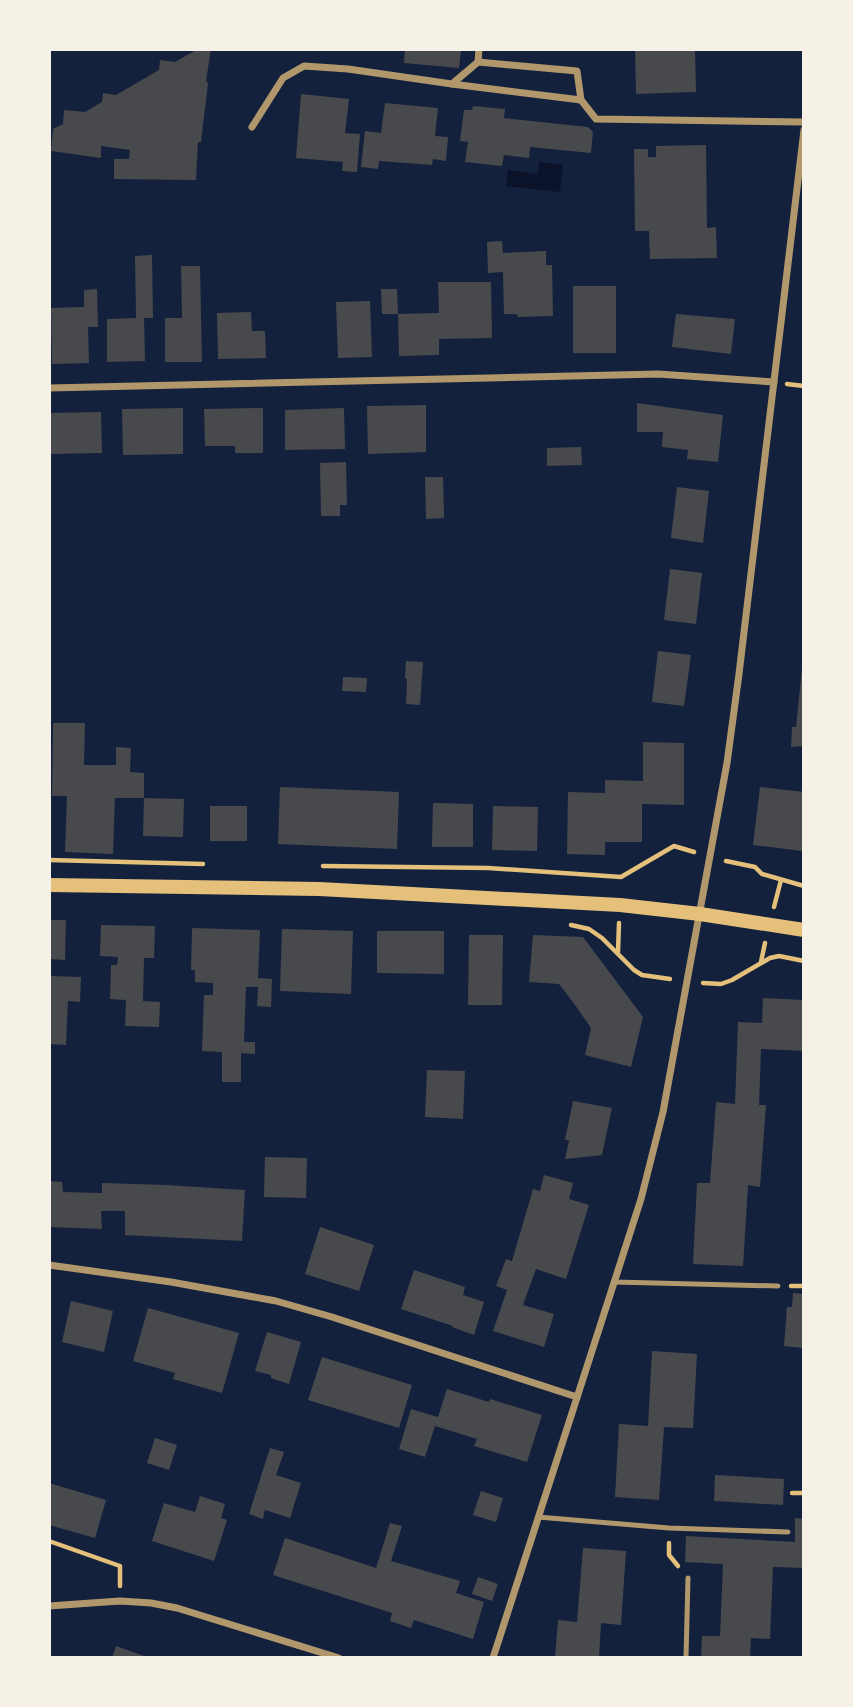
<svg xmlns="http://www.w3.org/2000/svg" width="853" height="1707" font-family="'Times New Roman',serif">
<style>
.water{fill:#0b132b}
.building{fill:#48494c}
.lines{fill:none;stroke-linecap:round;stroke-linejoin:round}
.path{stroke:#e5c07b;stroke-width:4.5}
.service{stroke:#b1986c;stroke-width:5}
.minor{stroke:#b1986c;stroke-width:7}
.secondary{stroke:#e5c07b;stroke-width:14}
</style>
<rect width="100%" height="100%" fill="#14213d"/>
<path class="water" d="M 539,162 L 563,165 L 560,192 L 506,186 L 508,170 L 538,174 Z"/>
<g class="building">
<path d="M 198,49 L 211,49 L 206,81 L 208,83 L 201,142 L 198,142 L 196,180 L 114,179 L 114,159 L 129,159 L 130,150 L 101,146 L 101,158 L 51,151 L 53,129 L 63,124 L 64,110 L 85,112 L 102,102 L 103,93 L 116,95 L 159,70 L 160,60 L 175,62 Z"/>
<path d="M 405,49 L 461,49 L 459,68 L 404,63 Z"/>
<path d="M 635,49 L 695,49 L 696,92 L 636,94 Z"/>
<path d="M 301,94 L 349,99 L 345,133 L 360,134 L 357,172 L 342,171 L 343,162 L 296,158 Z"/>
<path d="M 385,103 L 438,108 L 435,136 L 448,137 L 446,161 L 433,159 L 432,165 L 379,161 L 378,169 L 361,167 L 365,131 L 381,133 Z"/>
<path d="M 473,106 L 505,109 L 504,118 L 588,127 L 593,132 L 591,153 L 530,147 L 529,158 L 504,155 L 502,166 L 465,162 L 468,142 L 460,141 L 464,110 L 472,110 Z"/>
<path d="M 706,145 L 707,228 L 716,227 L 717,258 L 650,259 L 649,231 L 635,231 L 634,149 L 648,149 L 648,157 L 656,157 L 656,146 Z"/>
<path d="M 502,241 L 503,253 L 546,251 L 546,265 L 552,265 L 553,316 L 518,317 L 517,314 L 504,314 L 503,272 L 488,273 L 487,242 Z"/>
<path d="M 152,255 L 153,318 L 144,318 L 145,361 L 107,362 L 107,319 L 136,318 L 135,256 Z"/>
<path d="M 181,266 L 200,266 L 202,362 L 165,362 L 165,318 L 182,318 Z"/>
<path d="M 438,282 L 491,282 L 492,338 L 439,339 L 439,355 L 399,356 L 398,314 L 382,314 L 381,289 L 397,289 L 398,314 L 439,313 Z"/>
<rect x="573" y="286" width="43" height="67"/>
<path d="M 97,289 L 98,327 L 88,327 L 89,363 L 52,364 L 51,308 L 84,307 L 84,290 Z"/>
<path d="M 370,301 L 372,357 L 338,358 L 336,302 Z"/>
<path d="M 251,312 L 252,331 L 265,331 L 266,358 L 218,359 L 217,313 Z"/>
<path d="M 676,314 L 735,319 L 731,354 L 672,347 Z"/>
<path d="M 637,403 L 723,415 L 718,462 L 687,459 L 688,450 L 662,447 L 663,432 L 637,432 Z"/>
<path d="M 426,405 L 426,452 L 368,454 L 367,406 Z"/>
<path d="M 183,408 L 183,454 L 123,455 L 122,409 Z"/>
<path d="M 263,408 L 263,453 L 235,453 L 235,446 L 205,446 L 204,409 Z"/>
<path d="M 344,408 L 345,449 L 285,450 L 285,410 Z"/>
<path d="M 101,412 L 102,453 L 49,454 L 49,413 Z"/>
<path d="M 581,447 L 582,465 L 547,466 L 547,448 Z"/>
<path d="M 346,462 L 347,505 L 340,505 L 340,516 L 321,516 L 320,463 Z"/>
<path d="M 425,477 L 443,477 L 444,518 L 426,519 Z"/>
<path d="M 677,487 L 709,491 L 703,543 L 671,538 Z"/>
<path d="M 670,569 L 702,573 L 696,624 L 664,620 Z"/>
<path d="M 658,651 L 691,655 L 684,706 L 652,702 Z"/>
<path d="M 406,661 L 423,662 L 420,705 L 406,704 L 407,679 L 405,678 Z"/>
<path d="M 802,668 L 804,668 L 804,746 L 791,747 L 792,727 L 796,727 Z"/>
<path d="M 343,677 L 367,678 L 366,692 L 342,691 Z"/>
<path d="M 53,723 L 85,723 L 84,765 L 116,765 L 116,747 L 131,748 L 130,772 L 144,773 L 144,798 L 115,798 L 113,854 L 65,852 L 67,796 L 52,796 Z"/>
<path d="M 643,742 L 684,743 L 684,805 L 642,804 L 642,842 L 605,842 L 605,855 L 567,854 L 568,792 L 605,793 L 605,780 L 643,781 Z"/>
<path d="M 280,787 L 399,792 L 397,849 L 278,844 Z"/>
<path d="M 760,787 L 804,792 L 804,833 L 802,851 L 753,845 Z"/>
<path d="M 144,798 L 184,799 L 183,837 L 143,836 Z"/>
<path d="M 433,803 L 473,804 L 473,847 L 432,847 Z"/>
<rect x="210" y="806" width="37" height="35"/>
<path d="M 493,806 L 538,807 L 537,851 L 492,850 Z"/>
<path d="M 49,920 L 66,920 L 65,960 L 49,959 Z"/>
<path d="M 101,925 L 155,926 L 154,958 L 144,958 L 143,1001 L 160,1002 L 159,1027 L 125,1026 L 126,1000 L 110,999 L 111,965 L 117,965 L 118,957 L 100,956 Z"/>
<path d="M 192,928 L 260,930 L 258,978 L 272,979 L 271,1007 L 257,1006 L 258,987 L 246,987 L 244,1042 L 255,1042 L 255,1054 L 241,1053 L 241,1082 L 222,1082 L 222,1052 L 202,1051 L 204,995 L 213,995 L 213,983 L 195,982 L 195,970 L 191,970 Z"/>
<path d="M 282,929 L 353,931 L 351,994 L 280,991 Z"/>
<path d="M 377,931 L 444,931 L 444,974 L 377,973 Z"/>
<path d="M 469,935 L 503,935 L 502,1005 L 468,1005 Z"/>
<path d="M 533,935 L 583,937 L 643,1017 L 631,1067 L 585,1055 L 591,1028 L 575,1005 L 559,984 L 529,982 Z"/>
<path d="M 49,976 L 81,977 L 80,1002 L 68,1001 L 66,1045 L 49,1044 Z"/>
<path d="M 763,998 L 804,1000 L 804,1051 L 761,1049 L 759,1105 L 766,1105 L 760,1187 L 748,1185 L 743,1266 L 693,1264 L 697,1183 L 710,1183 L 716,1102 L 735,1104 L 738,1022 L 762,1023 Z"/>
<path d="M 427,1070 L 465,1071 L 463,1119 L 425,1117 Z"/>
<path d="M 573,1101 L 612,1108 L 602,1155 L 565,1159 L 569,1140 L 565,1140 Z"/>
<path d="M 265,1157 L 307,1158 L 306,1198 L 264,1197 Z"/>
<path d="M 544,1175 L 573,1183 L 569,1199 L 589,1205 L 566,1279 L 536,1269 L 523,1305 L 554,1314 L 544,1347 L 493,1331 L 507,1290 L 496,1286 L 506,1259 L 512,1261 L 533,1189 L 540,1191 Z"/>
<path d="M 49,1181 L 62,1182 L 63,1192 L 102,1193 L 102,1183 L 166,1185 L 245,1190 L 242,1241 L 125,1235 L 125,1211 L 101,1211 L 102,1229 L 49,1227 Z"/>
<path d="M 320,1227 L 374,1245 L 359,1291 L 305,1274 Z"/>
<path d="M 414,1270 L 465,1287 L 463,1295 L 484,1302 L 474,1335 L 452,1327 L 453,1326 L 401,1309 Z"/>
<path d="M 793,1293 L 804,1294 L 804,1348 L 784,1346 L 787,1307 L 792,1307 Z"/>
<path d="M 71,1301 L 113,1311 L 104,1352 L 62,1342 Z"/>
<path d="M 148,1308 L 239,1333 L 222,1393 L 173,1379 L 175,1373 L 133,1361 Z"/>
<path d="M 267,1332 L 301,1342 L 289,1384 L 271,1378 L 271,1375 L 255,1371 Z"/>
<path d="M 652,1351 L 697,1354 L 693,1428 L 664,1427 L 659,1500 L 615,1497 L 619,1424 L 648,1426 Z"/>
<path d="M 322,1357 L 412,1385 L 399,1428 L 308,1400 Z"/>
<path d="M 447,1389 L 489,1402 L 490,1399 L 542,1415 L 527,1462 L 474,1446 L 477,1439 L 435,1426 L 425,1457 L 399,1449 L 411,1409 L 438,1417 Z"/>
<path d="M 155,1438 L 177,1445 L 169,1470 L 147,1463 Z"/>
<path d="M 270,1448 L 284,1452 L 276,1475 L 301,1483 L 290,1518 L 265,1510 L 263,1519 L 249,1514 Z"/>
<path d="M 715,1475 L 784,1479 L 783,1505 L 714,1501 Z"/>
<path d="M 49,1483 L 106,1500 L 95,1538 L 49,1525 Z"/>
<path d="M 481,1491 L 503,1498 L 496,1522 L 473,1515 Z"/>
<path d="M 200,1496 L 225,1504 L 221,1518 L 227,1520 L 214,1561 L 152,1541 L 164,1503 L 195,1512 Z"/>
<path d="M 795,1518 L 804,1519 L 804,1568 L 773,1567 L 770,1639 L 751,1638 L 750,1658 L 701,1658 L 702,1636 L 720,1636 L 723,1564 L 685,1562 L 686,1536 L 795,1542 Z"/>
<path d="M 390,1523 L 402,1526 L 391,1561 L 460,1581 L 456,1593 L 484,1602 L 473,1639 L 414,1620 L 411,1628 L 390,1621 L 392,1613 L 273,1575 L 285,1538 L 376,1568 Z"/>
<path d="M 583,1548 L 626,1551 L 621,1625 L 601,1623 L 599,1658 L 555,1658 L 558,1620 L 577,1622 Z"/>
<path d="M 478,1577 L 498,1584 L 492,1601 L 472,1594 Z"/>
<path d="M 116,1646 L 150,1658 L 112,1658 Z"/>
</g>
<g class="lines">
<g class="path">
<path d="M 787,384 L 804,386"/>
<path d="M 49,860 L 203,864"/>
<path d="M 726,861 L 755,867 L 762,874 L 804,886"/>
<path d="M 323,866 L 488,868 L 621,877 L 674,846 L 694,852"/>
<path d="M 774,907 L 781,880"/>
<path d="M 571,925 L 589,929 L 602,938 L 634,970 L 642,975 L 670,979"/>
<path d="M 618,952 L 619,923"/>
<path d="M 761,962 L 765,943"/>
<path d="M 703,983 L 721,984 L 732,980 L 770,958 L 779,956 L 804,961"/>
<path d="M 791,1286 L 804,1286"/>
<path d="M 792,1493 L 804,1493"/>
<path d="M 49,1541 L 120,1566 L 120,1586"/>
<path d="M 669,1543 L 669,1555 L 678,1566"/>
</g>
<g class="service">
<path d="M 614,1282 L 778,1286"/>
<path d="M 538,1517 L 669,1528 L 788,1532"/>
<path d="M 686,1658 L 688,1578"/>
</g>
<g class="minor">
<path d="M 478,62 L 479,49"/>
<path d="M 452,84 L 581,100"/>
<path d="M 252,127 L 283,78 L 304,66 L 348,69 L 452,84 L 478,62 L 577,71 L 581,100 L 596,119 L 804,122"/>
<path d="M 49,388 L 658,374 L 774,382"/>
<path d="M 49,1265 L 171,1282 L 276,1301 L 332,1317 L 577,1397"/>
<path d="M 49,1606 L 120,1601 L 151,1603 L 177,1608 L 339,1658"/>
<path d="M 493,1658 L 641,1199 L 663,1112 L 727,763 L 739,674 L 804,130"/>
</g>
<path class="secondary" d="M 49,885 L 319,889 L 620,905 L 700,914 L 804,930"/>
</g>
<rect width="853" height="1707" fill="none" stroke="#f6f1e7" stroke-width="102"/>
</svg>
